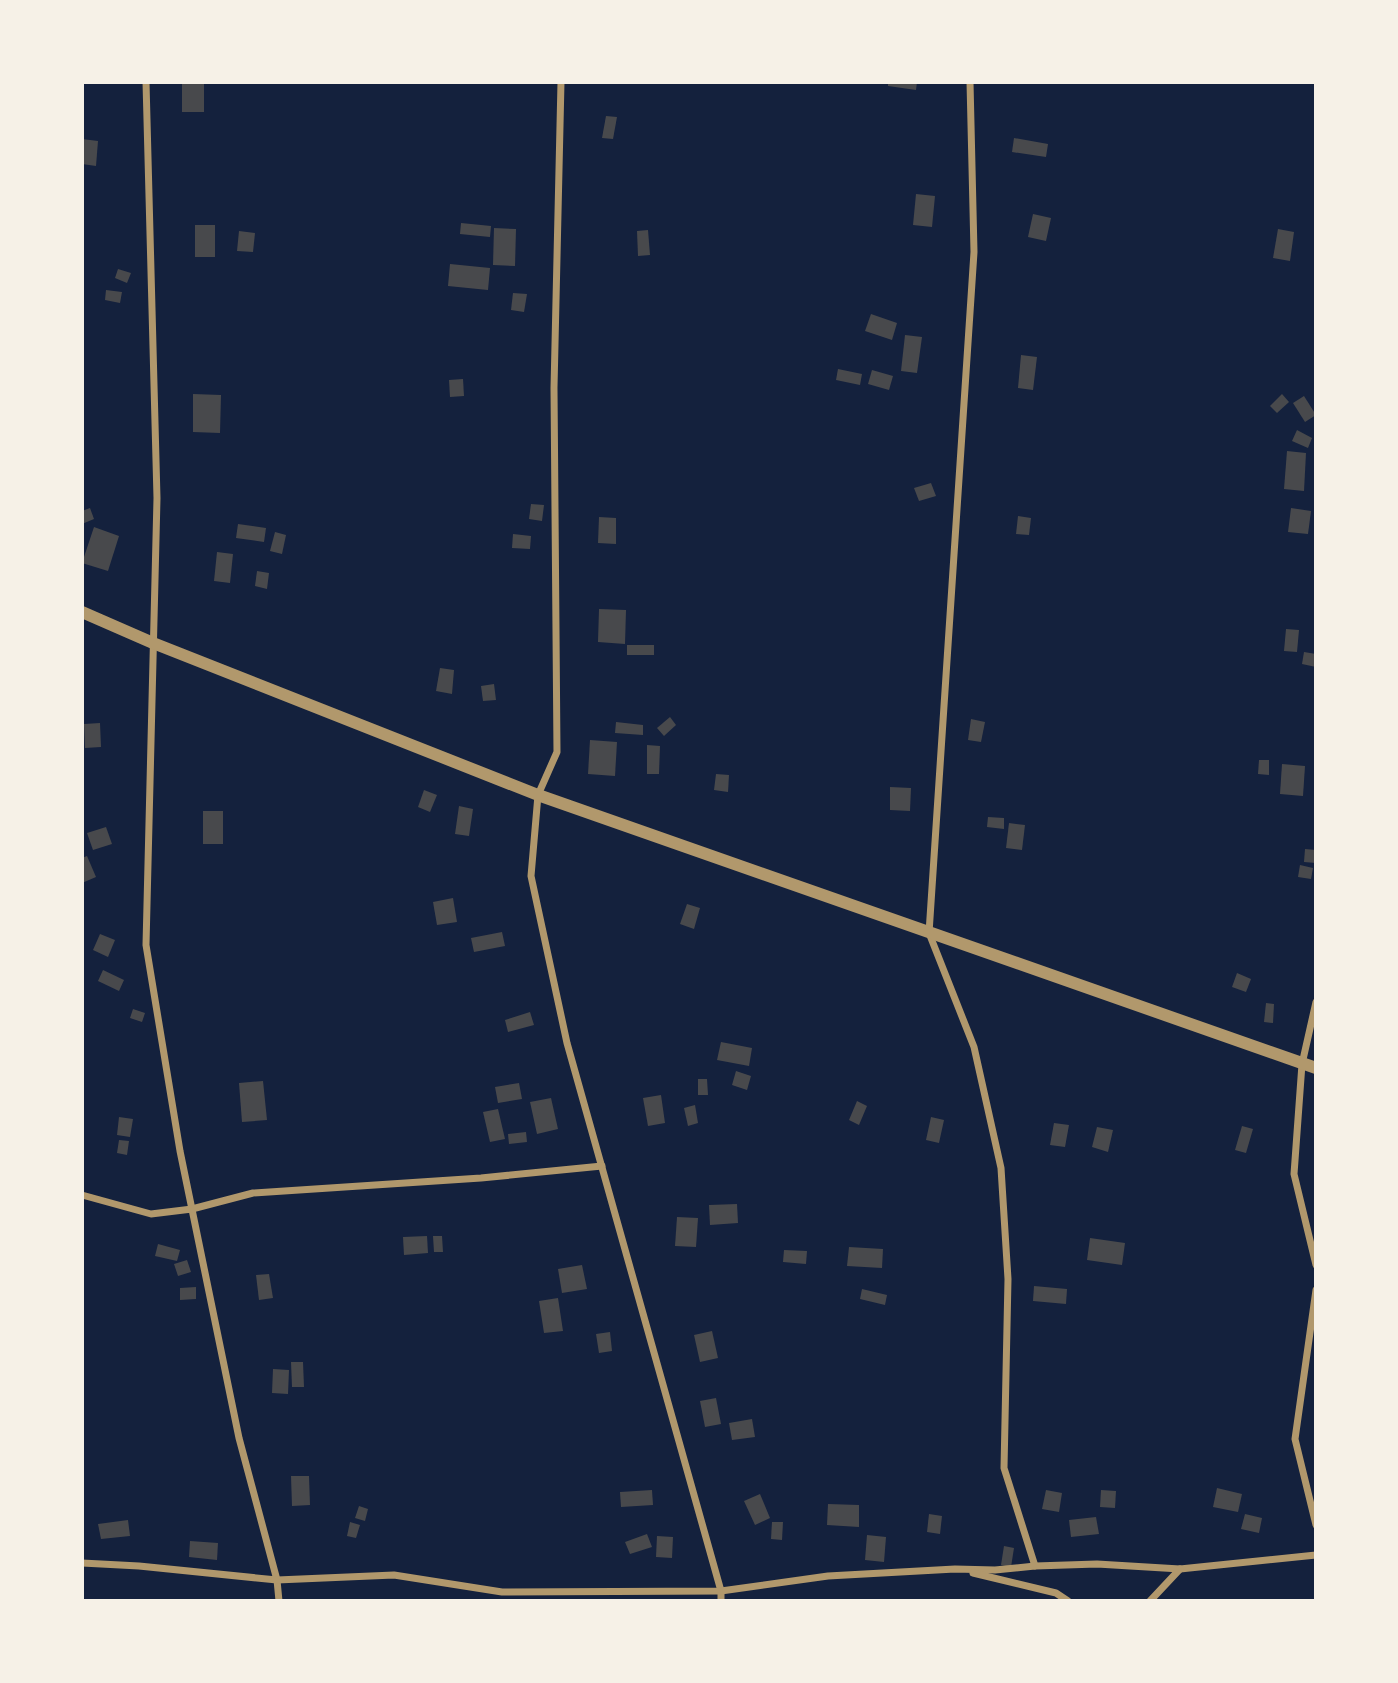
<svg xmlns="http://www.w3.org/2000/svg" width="1398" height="1683" font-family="'Times New Roman',serif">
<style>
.building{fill:#48494c}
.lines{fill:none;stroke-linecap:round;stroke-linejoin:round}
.minor{stroke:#b1986c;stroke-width:7}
.tertiary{stroke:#b1986c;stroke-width:12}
</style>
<rect width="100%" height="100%" fill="#14213d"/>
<g class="building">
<rect x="182" y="82" width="22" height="30"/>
<path d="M 888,82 L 917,82 L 916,90 L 888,86 Z"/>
<path d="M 606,116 L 617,117 L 613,139 L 602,138 Z"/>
<path d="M 1014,138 L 1048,144 L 1046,157 L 1012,152 Z"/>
<path d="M 82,139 L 98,141 L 96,166 L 82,164 Z"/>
<path d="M 916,194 L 935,196 L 932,227 L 913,225 Z"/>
<path d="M 1033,214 L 1051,218 L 1046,241 L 1028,237 Z"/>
<path d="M 461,223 L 491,226 L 490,237 L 460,234 Z"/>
<rect x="195" y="225" width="20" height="32"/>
<path d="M 494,228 L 516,229 L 515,266 L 493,265 Z"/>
<path d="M 1278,229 L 1294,232 L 1290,261 L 1273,258 Z"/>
<path d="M 648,230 L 650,255 L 638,256 L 637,231 Z"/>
<path d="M 239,231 L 255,233 L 253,252 L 237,251 Z"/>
<path d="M 450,264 L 490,268 L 488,290 L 448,286 Z"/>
<path d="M 118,269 L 131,273 L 127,283 L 115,278 Z"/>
<path d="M 106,290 L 122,292 L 120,303 L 105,300 Z"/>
<path d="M 513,293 L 527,294 L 524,312 L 511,310 Z"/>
<path d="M 871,314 L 897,323 L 892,340 L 865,331 Z"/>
<path d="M 905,335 L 922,337 L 917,373 L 901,371 Z"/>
<path d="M 1021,355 L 1037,357 L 1033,390 L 1018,388 Z"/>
<path d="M 838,369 L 862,374 L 860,385 L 836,380 Z"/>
<path d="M 872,370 L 893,376 L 889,390 L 868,384 Z"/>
<path d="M 463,379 L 464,396 L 450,397 L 449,380 Z"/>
<path d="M 193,394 L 221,395 L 220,433 L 193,432 Z"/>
<path d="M 1282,394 L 1289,402 L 1277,413 L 1270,406 Z"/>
<path d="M 1304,396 L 1316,415 L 1305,422 L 1293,403 Z"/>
<path d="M 1297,430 L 1312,438 L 1308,448 L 1292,441 Z"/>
<path d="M 1287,451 L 1306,453 L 1304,491 L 1284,489 Z"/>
<path d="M 931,483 L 936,496 L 919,501 L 914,488 Z"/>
<path d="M 531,504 L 544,505 L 542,521 L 529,519 Z"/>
<path d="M 90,508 L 94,519 L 82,524 L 82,511 Z"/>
<path d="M 1291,508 L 1311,511 L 1308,534 L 1288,532 Z"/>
<path d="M 1018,516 L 1031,518 L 1029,535 L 1016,534 Z"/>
<path d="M 599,517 L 616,518 L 616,544 L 598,543 Z"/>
<path d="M 238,524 L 266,528 L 264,542 L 236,538 Z"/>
<path d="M 94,527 L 119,536 L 108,571 L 82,563 Z"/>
<path d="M 275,532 L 286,535 L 282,554 L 270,551 Z"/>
<path d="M 513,534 L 531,536 L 530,549 L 512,548 Z"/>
<path d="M 217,552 L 233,554 L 230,583 L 214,581 Z"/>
<path d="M 257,571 L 269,573 L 267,589 L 255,586 Z"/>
<path d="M 599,609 L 626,610 L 625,644 L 598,642 Z"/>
<path d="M 1286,629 L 1299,630 L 1297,652 L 1284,651 Z"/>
<rect x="627" y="645" width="27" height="10"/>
<path d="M 1304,652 L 1316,654 L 1316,667 L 1302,664 Z"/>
<path d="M 440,668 L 454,670 L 452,694 L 436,691 Z"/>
<path d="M 494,684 L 496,700 L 483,701 L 481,686 Z"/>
<path d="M 670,717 L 676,725 L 664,736 L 657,728 Z"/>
<path d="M 971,719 L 985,722 L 981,742 L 968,740 Z"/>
<path d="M 616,722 L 643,725 L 643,735 L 615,733 Z"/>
<path d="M 100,723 L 101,747 L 85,748 L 84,724 Z"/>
<path d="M 590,740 L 617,742 L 615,776 L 588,774 Z"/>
<path d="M 647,745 L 660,746 L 659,774 L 647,774 Z"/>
<path d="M 1259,760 L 1269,760 L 1269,775 L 1258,774 Z"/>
<path d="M 1282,764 L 1305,766 L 1303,796 L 1280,794 Z"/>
<path d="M 716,774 L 729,775 L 728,792 L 714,790 Z"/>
<path d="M 890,787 L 911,788 L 910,811 L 890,810 Z"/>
<path d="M 424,790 L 437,795 L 430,812 L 418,807 Z"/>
<path d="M 459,806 L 473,809 L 469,836 L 455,834 Z"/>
<rect x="203" y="811" width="20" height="33"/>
<path d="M 988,817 L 1004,818 L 1004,829 L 987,827 Z"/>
<path d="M 1009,823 L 1025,825 L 1022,850 L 1006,848 Z"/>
<path d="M 106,827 L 112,844 L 93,850 L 87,833 Z"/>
<path d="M 1305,849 L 1316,850 L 1316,863 L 1304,862 Z"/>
<path d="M 87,856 L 96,877 L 82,883 L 82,858 Z"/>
<path d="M 1300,865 L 1313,868 L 1311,879 L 1298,877 Z"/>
<path d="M 453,898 L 457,922 L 437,925 L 433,902 Z"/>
<path d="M 687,904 L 700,908 L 694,929 L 680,924 Z"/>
<path d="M 502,932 L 505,946 L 474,952 L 471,938 Z"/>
<path d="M 100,934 L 115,940 L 108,957 L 93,950 Z"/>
<path d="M 103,970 L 124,980 L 119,991 L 98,981 Z"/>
<path d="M 1237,973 L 1251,979 L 1246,992 L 1232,987 Z"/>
<path d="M 1266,1003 L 1274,1004 L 1273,1023 L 1264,1022 Z"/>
<path d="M 133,1009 L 145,1013 L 142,1022 L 130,1018 Z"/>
<path d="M 530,1012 L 534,1025 L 508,1032 L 505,1020 Z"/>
<path d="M 721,1042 L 752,1048 L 749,1066 L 717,1060 Z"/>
<path d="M 736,1071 L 751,1076 L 747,1090 L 732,1085 Z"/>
<path d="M 698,1079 L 707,1079 L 708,1095 L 698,1095 Z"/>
<path d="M 263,1081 L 267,1120 L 242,1122 L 239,1083 Z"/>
<path d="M 519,1083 L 522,1099 L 498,1103 L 495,1087 Z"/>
<path d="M 661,1095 L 665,1123 L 648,1126 L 643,1098 Z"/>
<path d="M 551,1098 L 558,1129 L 537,1134 L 530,1102 Z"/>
<path d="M 857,1101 L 867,1106 L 859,1125 L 849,1120 Z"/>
<path d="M 695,1105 L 698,1123 L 688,1126 L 684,1108 Z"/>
<path d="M 498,1109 L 505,1139 L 490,1142 L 483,1112 Z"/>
<path d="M 119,1117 L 133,1119 L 130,1137 L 117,1135 Z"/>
<path d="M 931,1117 L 944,1120 L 939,1143 L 926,1140 Z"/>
<path d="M 1054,1123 L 1069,1125 L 1065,1147 L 1050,1145 Z"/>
<path d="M 1242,1126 L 1253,1129 L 1246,1153 L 1235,1150 Z"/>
<path d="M 1097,1127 L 1113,1130 L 1108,1152 L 1092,1147 Z"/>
<path d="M 526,1132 L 527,1142 L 509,1144 L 508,1134 Z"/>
<path d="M 119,1140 L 129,1141 L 127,1155 L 117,1153 Z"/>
<path d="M 737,1204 L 738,1223 L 710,1225 L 709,1205 Z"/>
<path d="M 677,1217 L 698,1218 L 696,1247 L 675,1246 Z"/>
<path d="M 427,1236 L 428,1253 L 404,1255 L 403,1237 Z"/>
<path d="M 433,1236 L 442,1236 L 443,1252 L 434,1252 Z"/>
<path d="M 1090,1238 L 1125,1243 L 1122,1265 L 1087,1260 Z"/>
<path d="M 158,1244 L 180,1250 L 177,1261 L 155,1256 Z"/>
<path d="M 849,1247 L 883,1249 L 882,1268 L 847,1266 Z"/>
<path d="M 784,1250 L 807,1251 L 806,1264 L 783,1262 Z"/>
<path d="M 187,1260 L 191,1272 L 178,1276 L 174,1264 Z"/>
<path d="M 582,1265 L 587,1289 L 562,1293 L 558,1269 Z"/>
<path d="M 269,1274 L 273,1298 L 259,1300 L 256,1275 Z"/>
<path d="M 1034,1286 L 1067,1289 L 1066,1304 L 1033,1301 Z"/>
<path d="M 196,1287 L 196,1299 L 180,1300 L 180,1288 Z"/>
<path d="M 862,1289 L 887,1295 L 885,1305 L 860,1299 Z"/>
<path d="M 558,1298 L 563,1331 L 544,1333 L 539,1301 Z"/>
<path d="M 712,1331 L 718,1358 L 700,1362 L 694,1335 Z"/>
<path d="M 610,1332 L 612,1351 L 599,1353 L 596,1334 Z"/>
<path d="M 291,1362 L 303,1362 L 304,1387 L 292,1387 Z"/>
<path d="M 273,1369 L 289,1370 L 288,1394 L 272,1393 Z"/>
<path d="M 716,1398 L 721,1424 L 705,1427 L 700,1401 Z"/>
<path d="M 752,1419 L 755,1437 L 732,1440 L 729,1423 Z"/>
<path d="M 291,1476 L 309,1476 L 310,1505 L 292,1506 Z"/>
<path d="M 1217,1488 L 1242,1494 L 1238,1512 L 1213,1507 Z"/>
<path d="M 652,1490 L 653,1505 L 621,1507 L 620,1492 Z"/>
<path d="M 1046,1490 L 1062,1493 L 1059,1512 L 1042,1509 Z"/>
<path d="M 1101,1490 L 1116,1491 L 1115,1508 L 1100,1507 Z"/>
<path d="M 760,1494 L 770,1518 L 755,1525 L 744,1501 Z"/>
<path d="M 828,1504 L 859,1505 L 859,1527 L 827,1525 Z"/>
<path d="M 359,1506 L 368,1509 L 365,1521 L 355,1518 Z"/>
<path d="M 929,1514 L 942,1516 L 940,1534 L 927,1532 Z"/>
<path d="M 1245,1514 L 1262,1518 L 1259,1533 L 1241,1529 Z"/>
<path d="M 1096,1517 L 1099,1534 L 1071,1537 L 1069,1520 Z"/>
<path d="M 128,1520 L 130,1536 L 101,1539 L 98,1524 Z"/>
<path d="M 350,1522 L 360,1525 L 356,1538 L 347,1536 Z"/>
<path d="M 772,1522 L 783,1522 L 782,1540 L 771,1539 Z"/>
<path d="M 647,1534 L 652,1547 L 630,1554 L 625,1542 Z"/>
<path d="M 867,1535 L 886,1537 L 884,1562 L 865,1560 Z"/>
<path d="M 657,1536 L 673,1537 L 672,1558 L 656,1557 Z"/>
<path d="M 190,1541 L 218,1543 L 217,1560 L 189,1557 Z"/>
<path d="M 1004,1546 L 1014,1548 L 1011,1567 L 1001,1565 Z"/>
</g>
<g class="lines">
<g class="minor">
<path d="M 146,82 L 157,498 L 146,945 L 180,1151 L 239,1438 L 277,1580 L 279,1601"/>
<path d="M 561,82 L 554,388 L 557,752 L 538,795 L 531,876 L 567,1043 L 721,1591 L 721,1601"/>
<path d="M 970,82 L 974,252 L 929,933 L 974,1047 L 1001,1168 L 1008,1279 L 1004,1468 L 1035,1566"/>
<path d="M 1316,1002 L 1302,1064 L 1294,1174 L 1316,1265"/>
<path d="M 82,1195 L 151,1214 L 192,1209 L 253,1193 L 481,1178 L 602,1166"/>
<path d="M 1316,1290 L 1295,1439 L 1316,1525"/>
<path d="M 82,1563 L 139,1566 L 277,1580 L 394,1575 L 502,1592 L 721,1591 L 828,1576 L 955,1569 L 995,1570 L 1035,1566 L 1097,1564 L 1180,1569 L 1316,1555"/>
<path d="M 973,1573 L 1056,1593 L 1068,1601"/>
<path d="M 1150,1601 L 1180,1569"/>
</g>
<path class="tertiary" d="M 82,612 L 153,643 L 538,795 L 1316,1068"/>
</g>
<rect width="1398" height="1683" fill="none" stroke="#f6f1e7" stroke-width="168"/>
</svg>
